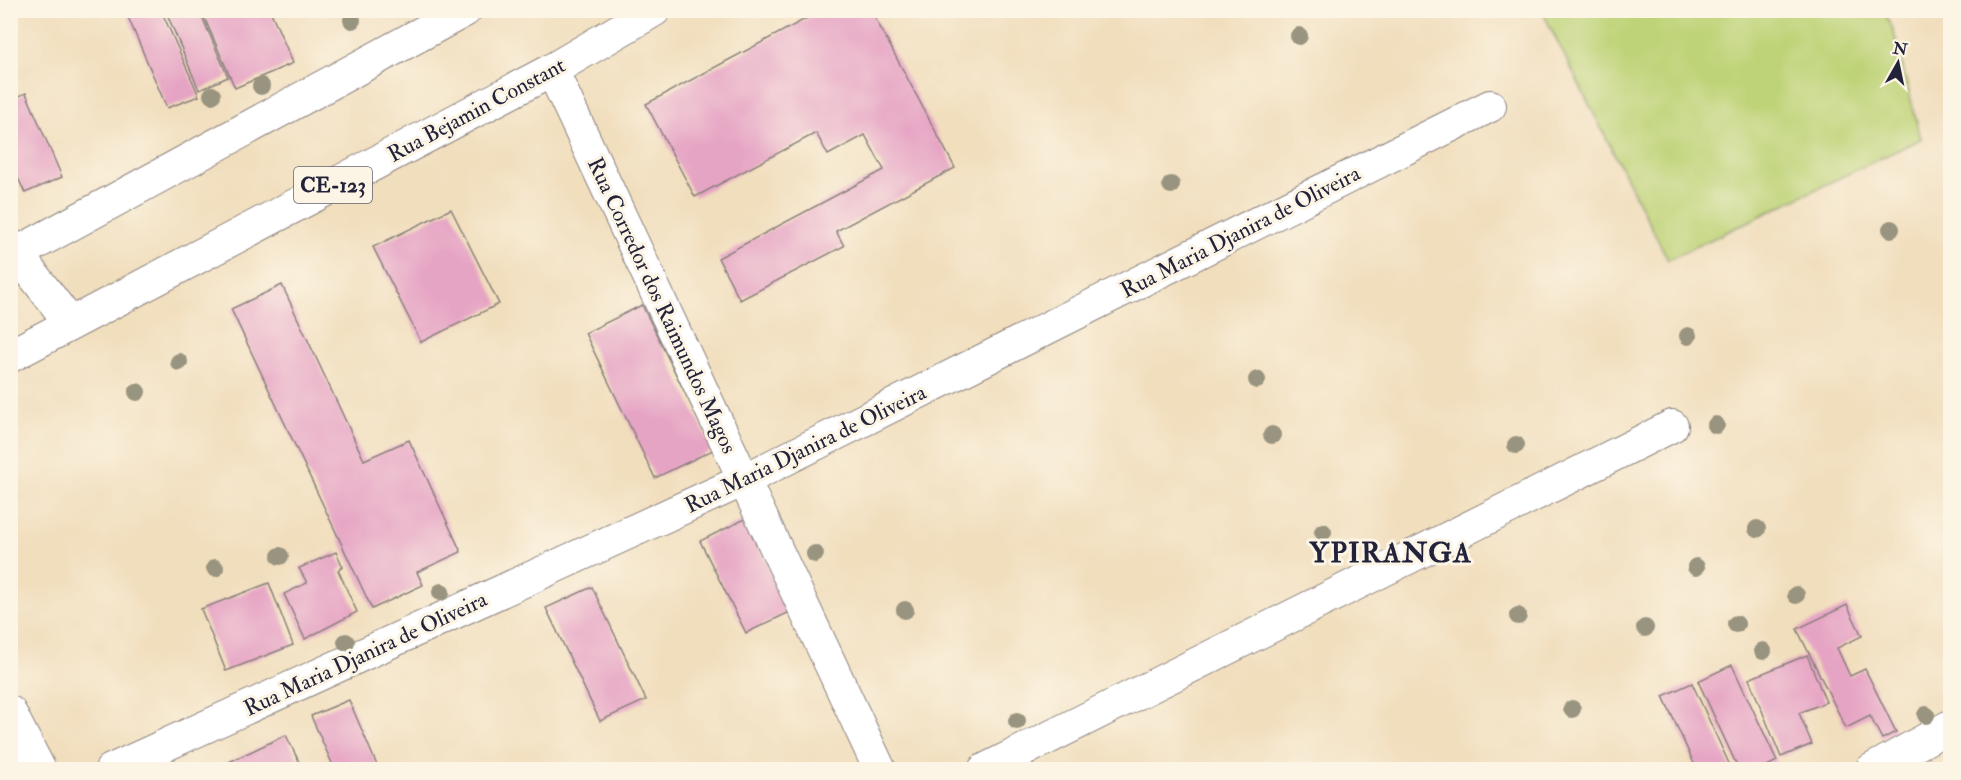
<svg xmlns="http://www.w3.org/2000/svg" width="1961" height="780" font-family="'IM FELL Double Pica',serif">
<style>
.green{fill:#bed377;stroke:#707a59;stroke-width:1.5}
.building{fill:#e6a4c4}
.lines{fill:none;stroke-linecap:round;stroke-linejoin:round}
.street-casing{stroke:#8a807c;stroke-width:34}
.primary-casing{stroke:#8a807c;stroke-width:35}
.street{stroke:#fff;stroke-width:32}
.primary{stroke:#fff;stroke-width:33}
.tree{fill:#99947f}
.labels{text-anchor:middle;stroke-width:6;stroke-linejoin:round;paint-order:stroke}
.shield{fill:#fcf5e5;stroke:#63616e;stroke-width:1.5}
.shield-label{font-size:21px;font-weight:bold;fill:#22223b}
.street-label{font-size:22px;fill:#22223b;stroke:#fcf5e5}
.district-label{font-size:28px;font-weight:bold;letter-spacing:1.5px;fill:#22223b;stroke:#fcf5e5}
</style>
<rect width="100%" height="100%" fill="#fcf5e5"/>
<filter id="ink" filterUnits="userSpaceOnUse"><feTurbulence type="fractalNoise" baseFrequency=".0167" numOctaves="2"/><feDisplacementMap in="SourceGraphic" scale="12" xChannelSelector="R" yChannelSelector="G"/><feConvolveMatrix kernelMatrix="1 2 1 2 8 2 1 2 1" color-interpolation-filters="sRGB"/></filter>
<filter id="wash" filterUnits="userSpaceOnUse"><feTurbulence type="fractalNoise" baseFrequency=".008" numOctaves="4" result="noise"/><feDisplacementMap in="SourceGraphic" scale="24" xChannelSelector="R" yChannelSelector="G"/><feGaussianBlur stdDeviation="1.35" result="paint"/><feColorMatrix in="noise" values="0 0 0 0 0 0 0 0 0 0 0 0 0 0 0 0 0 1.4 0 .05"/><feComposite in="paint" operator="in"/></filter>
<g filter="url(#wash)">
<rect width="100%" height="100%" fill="#f1debd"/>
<path class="green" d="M 1542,11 L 1883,11 L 1893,29 L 1921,139 L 1668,260 Z"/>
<g id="blocks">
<g class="building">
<path d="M 125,10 L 161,10 L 199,96 L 167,108 Z"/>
<path d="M 174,10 L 199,10 L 228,77 L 199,90 L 167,14 Z"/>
<path d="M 201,10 L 270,10 L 293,63 L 235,88 Z"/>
<path d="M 811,10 L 871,10 L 955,168 L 836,231 L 844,246 L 740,300 L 718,258 L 884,170 L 865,135 L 828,155 L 816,133 L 695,197 L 646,104 L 813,15 Z"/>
<path d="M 26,93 L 62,177 L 25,193 L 10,160 L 10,100 Z"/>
<path d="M 451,209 L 499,304 L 421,342 L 373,247 Z"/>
<path d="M 282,285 L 364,460 L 409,440 L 461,552 L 417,572 L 423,585 L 372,609 L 231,309 Z"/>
<path d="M 642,305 L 713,450 L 655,478 L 585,333 Z"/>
<path d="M 745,519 L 790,612 L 746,633 L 700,541 Z"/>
<path d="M 336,552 L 343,567 L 338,570 L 357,612 L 305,639 L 284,594 L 307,583 L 299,568 Z"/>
<path d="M 269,583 L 293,645 L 226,671 L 201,609 Z"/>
<path d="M 592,587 L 646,700 L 600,721 L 546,608 Z"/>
<path d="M 1847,605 L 1862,636 L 1837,648 L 1850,676 L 1865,669 L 1896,732 L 1882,739 L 1870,716 L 1846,728 L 1797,629 Z"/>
<path d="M 1807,655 L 1826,702 L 1799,713 L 1812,744 L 1781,757 L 1749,679 Z"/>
<path d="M 1732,665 L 1777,761 L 1759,770 L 1739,770 L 1698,681 Z"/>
<path d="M 1692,683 L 1732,770 L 1697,770 L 1663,696 Z"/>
<path d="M 349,700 L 379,770 L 335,770 L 311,716 Z"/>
<path d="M 286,735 L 303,770 L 212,770 Z"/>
</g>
</g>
</g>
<g filter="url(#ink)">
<use href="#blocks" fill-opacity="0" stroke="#8a807c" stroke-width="1.5"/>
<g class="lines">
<g class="street-casing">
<g id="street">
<path d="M 552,70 L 880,770"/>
<path d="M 10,245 L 71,324"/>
<path d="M 10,712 L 40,770"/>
<path d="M 111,770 L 744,480 L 1490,106"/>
<path d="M 984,770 L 1672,426"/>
<path d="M 1871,770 L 1950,726"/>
</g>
</g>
<g class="primary-casing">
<g id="primary">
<path d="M 10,257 L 465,10"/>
<path d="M 10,356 L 552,70 L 654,10"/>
</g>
</g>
<use href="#street" class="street"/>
<use href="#primary" class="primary"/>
</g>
<g class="tree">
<circle cx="352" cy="20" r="9"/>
<circle cx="1299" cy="36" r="9"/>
<circle cx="261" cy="86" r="9"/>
<circle cx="212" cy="95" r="9"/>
<circle cx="1171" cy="185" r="9"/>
<circle cx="1891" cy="229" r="9"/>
<circle cx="1688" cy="336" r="9"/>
<circle cx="179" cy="362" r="9"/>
<circle cx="1257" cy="380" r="9"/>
<circle cx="137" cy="392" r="9"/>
<circle cx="1716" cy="425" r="9"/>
<circle cx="1272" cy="435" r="9"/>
<circle cx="1516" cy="445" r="9"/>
<circle cx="1757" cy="529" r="9"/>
<circle cx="1323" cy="532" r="9"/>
<circle cx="815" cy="554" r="9"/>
<circle cx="280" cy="556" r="9"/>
<circle cx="1696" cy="567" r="9"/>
<circle cx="215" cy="568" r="9"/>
<circle cx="441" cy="592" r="9"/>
<circle cx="1796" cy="595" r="9"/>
<circle cx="905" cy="610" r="9"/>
<circle cx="1518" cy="616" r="9"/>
<circle cx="1736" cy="624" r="9"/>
<circle cx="1645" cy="628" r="9"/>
<circle cx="346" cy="642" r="9"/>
<circle cx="1763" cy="651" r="9"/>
<circle cx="1572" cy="709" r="9"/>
<circle cx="1926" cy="715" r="9"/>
<circle cx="1017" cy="721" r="9"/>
</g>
</g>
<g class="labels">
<rect class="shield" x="294" y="167" width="78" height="36" rx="4.5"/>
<g class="shield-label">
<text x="333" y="192">CE-123</text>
</g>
<g class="street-label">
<text transform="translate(476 109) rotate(-28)" y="8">Rua Bejamin Constant</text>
<text transform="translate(1240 231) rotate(-27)" y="8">Rua Maria Djanira de Oliveira</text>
<text transform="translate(663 305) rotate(65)" y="8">Rua Corredor dos Raimundos Magos</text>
<text transform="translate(805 448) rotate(-26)" y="8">Rua Maria Djanira de Oliveira</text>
<text transform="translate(365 653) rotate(-25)" y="8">Rua Maria Djanira de Oliveira</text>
</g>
<g class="district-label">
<text x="1391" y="562">YPIRANGA</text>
</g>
</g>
<rect width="1961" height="780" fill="none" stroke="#fcf5e5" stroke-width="36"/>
<g transform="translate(1898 63) rotate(9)" stroke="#fcf5e5" stroke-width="4.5" paint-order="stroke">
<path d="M0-4.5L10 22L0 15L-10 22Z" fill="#22223b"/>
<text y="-9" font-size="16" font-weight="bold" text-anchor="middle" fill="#22223b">N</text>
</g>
</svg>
